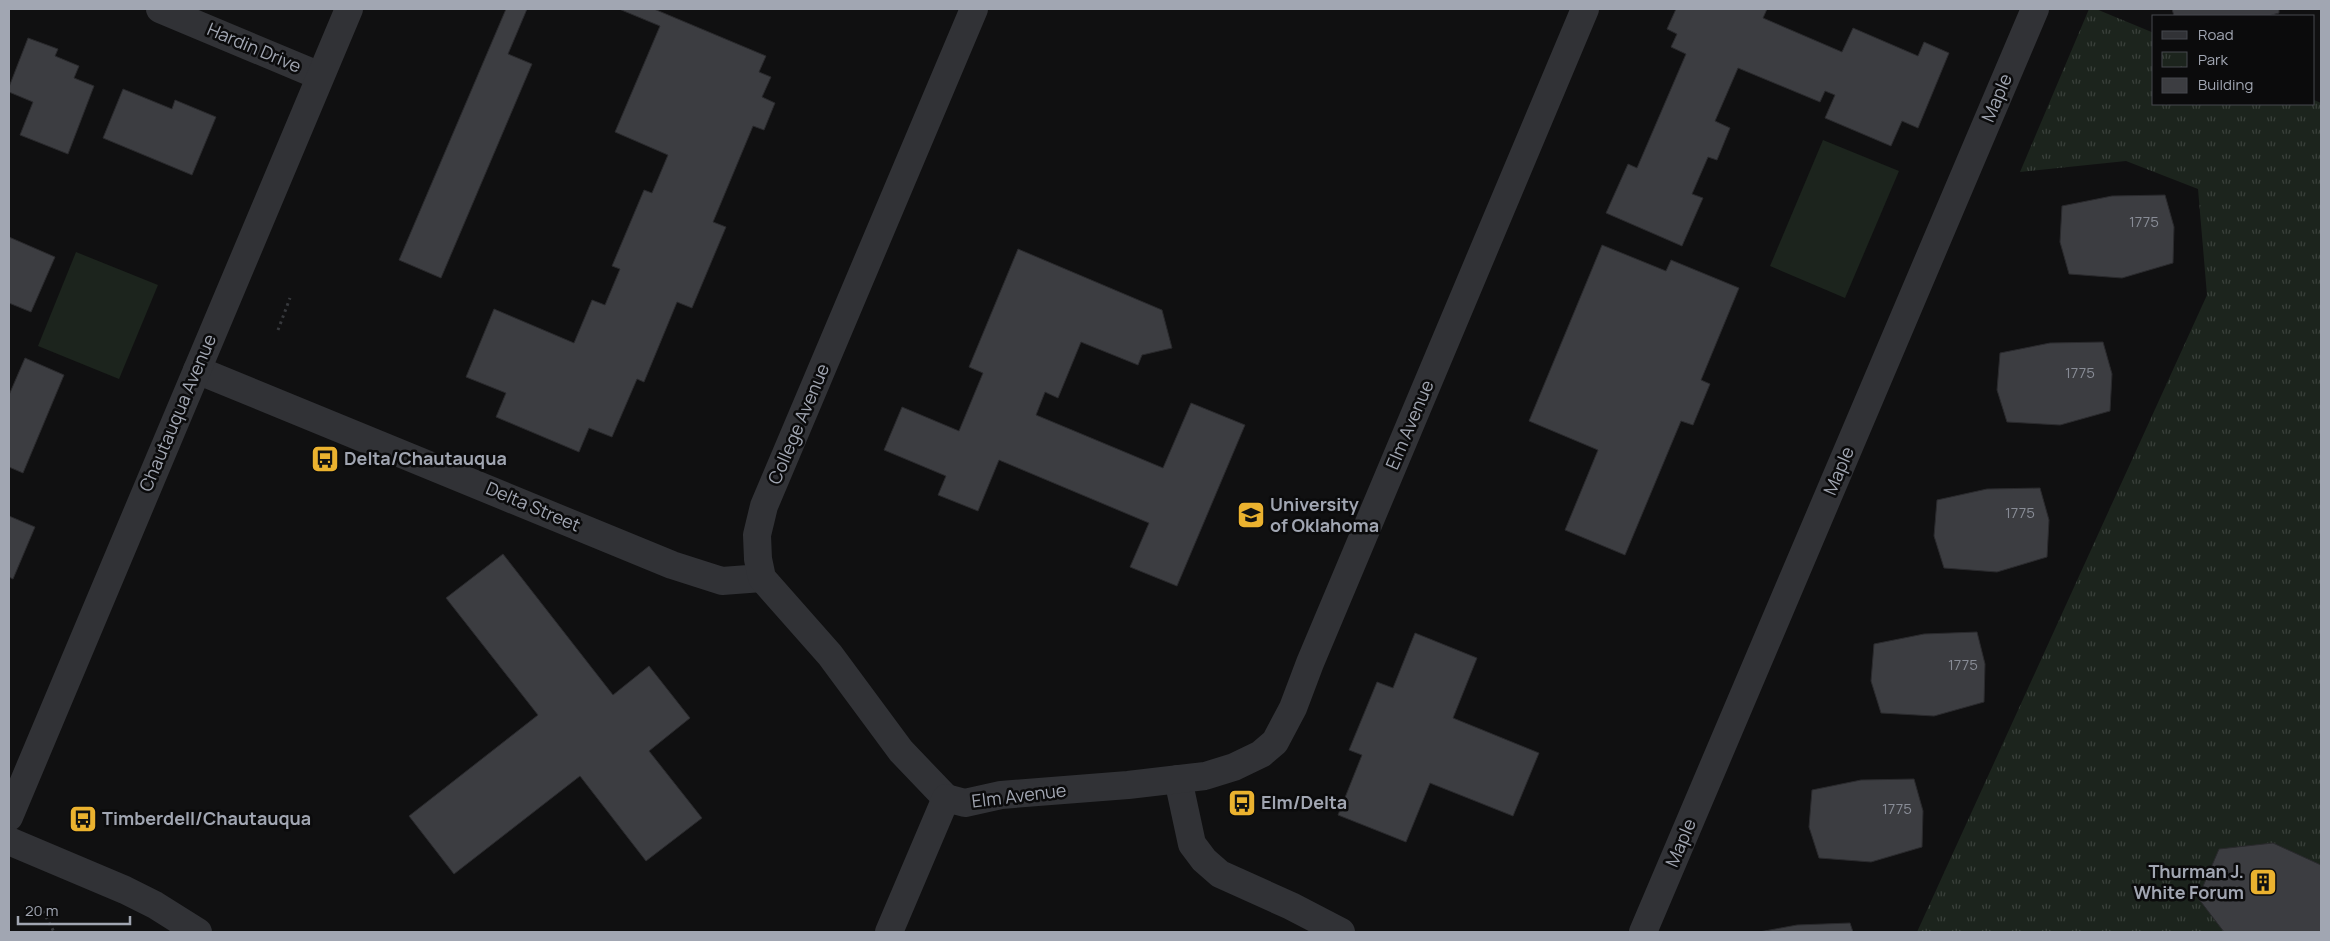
<svg xmlns="http://www.w3.org/2000/svg" width="2330" height="941" font-family="Manrope,sans-serif">
<style>
.grass{fill:#1c241d}
.park{fill:url(#park-tufts)}
.building{fill:#3c3d41;stroke:#2a2a2d}
.lines{fill:none;stroke-linecap:round;stroke-linejoin:round}
.path{stroke:#37393d;stroke-width:3;stroke-dasharray:2.5 4;stroke-linecap:butt}
.minor{stroke:#313236;stroke-width:28}
.labels{text-anchor:middle;stroke-width:5;stroke-linejoin:round;paint-order:stroke}
.number-label{font-size:15px;fill:#888c96}
.street-label{font-size:18px;fill:#a1a6b2;stroke:#0b0b0c}
.poi-label{font-size:18px;font-weight:bold;fill:#a1a6b2;stroke:#0b0b0c;text-anchor:start}
</style>
<defs>
<pattern id="park-tufts" width="24" height="20" patternUnits="userSpaceOnUse" patternTransform="scale(1.25)"><rect width="24" height="20" fill="#1c241d"/><path d="M3 7l-1-3M5 7V3M7 7l1-3M15 17l-1-3M17 17v-4M19 17l1-3" fill="none" stroke="#3a413b"/></pattern>
</defs>
<rect width="100%" height="100%" fill="#101011"/>
<g class="grass">
<path d="M 1823,140 L 1899,171 L 1845,298 L 1770,266 Z"/>
<path d="M 76,252 L 158,285 L 119,379 L 38,346 Z"/>
</g>
<path class="park" d="M 2089,9 L 2096,9 L 2154,33 L 2154,104 L 2314,104 L 2314,100 L 2321,103 L 2321,862 L 2320,865 L 2273,844 L 2219,849 L 2198,898 L 2224,932 L 1917,932 L 2207,295 L 2198,189 L 2126,161 L 2020,172 Z"/>
<g class="building">
<path d="M 506,9 L 527,9 L 508,54 L 532,64 L 441,278 L 399,260 Z"/>
<path d="M 619,9 L 654,9 L 766,56 L 759,72 L 771,77 L 762,97 L 775,103 L 764,130 L 753,126 L 713,222 L 726,227 L 692,308 L 677,302 L 644,382 L 637,379 L 612,437 L 589,428 L 579,452 L 496,417 L 506,393 L 466,377 L 494,309 L 574,343 L 592,300 L 605,305 L 620,269 L 612,266 L 644,190 L 652,193 L 668,155 L 615,132 L 660,26 Z"/>
<path d="M 1676,9 L 1767,9 L 1763,18 L 1842,52 L 1853,28 L 1918,56 L 1924,42 L 1949,53 L 1918,128 L 1902,121 L 1891,146 L 1825,118 L 1835,95 L 1825,91 L 1820,102 L 1738,68 L 1715,121 L 1730,128 L 1717,160 L 1708,157 L 1692,194 L 1703,198 L 1682,246 L 1606,213 L 1628,164 L 1637,168 L 1686,54 L 1671,47 L 1677,34 L 1667,29 Z"/>
<path d="M 2172,9 L 2279,9 L 2279,13 L 2268,16 L 2174,16 Z"/>
<path d="M 28,38 L 58,49 L 55,56 L 79,66 L 74,78 L 94,86 L 68,154 L 20,135 L 33,102 L 9,92 L 9,87 Z"/>
<path d="M 123,89 L 172,109 L 175,100 L 216,117 L 192,175 L 103,138 Z"/>
<path d="M 2165,195 L 2174,227 L 2173,263 L 2122,278 L 2069,274 L 2060,242 L 2062,206 L 2112,196 Z"/>
<path d="M 9,237 L 55,257 L 31,312 L 9,303 Z"/>
<path d="M 1602,245 L 1666,271 L 1671,260 L 1739,288 L 1701,380 L 1710,384 L 1693,425 L 1681,421 L 1625,555 L 1565,530 L 1598,450 L 1529,421 Z"/>
<path d="M 1018,249 L 1162,310 L 1172,348 L 1142,355 L 1138,365 L 1081,342 L 1058,398 L 1045,392 L 1036,415 L 1163,468 L 1191,403 L 1245,425 L 1177,586 L 1130,567 L 1149,523 L 999,460 L 978,511 L 938,495 L 946,476 L 884,450 L 902,407 L 959,431 L 983,373 L 969,367 Z"/>
<path d="M 2103,342 L 2112,374 L 2110,411 L 2060,425 L 2007,422 L 1997,390 L 2000,353 L 2050,343 Z"/>
<path d="M 25,358 L 64,375 L 23,473 L 9,467 L 9,395 Z"/>
<path d="M 2040,488 L 2049,520 L 2047,557 L 1997,572 L 1944,568 L 1934,536 L 1937,500 L 1987,489 Z"/>
<path d="M 9,516 L 35,527 L 13,579 L 9,577 Z"/>
<path d="M 503,554 L 613,695 L 649,666 L 690,718 L 649,751 L 702,818 L 646,861 L 580,776 L 454,874 L 409,816 L 538,715 L 446,598 Z"/>
<path d="M 1977,632 L 1985,664 L 1984,702 L 1934,716 L 1881,713 L 1871,681 L 1874,644 L 1924,634 Z"/>
<path d="M 1415,633 L 1477,658 L 1453,718 L 1539,753 L 1513,816 L 1430,783 L 1406,842 L 1338,815 L 1362,755 L 1349,750 L 1377,682 L 1393,688 Z"/>
<path d="M 1914,779 L 1923,811 L 1922,847 L 1871,862 L 1819,858 L 1809,827 L 1812,790 L 1861,780 Z"/>
<path d="M 2273,843 L 2321,865 L 2321,932 L 2224,932 L 2198,898 L 2219,849 Z"/>
<path d="M 1850,923 L 1853,932 L 1759,932 L 1797,925 Z"/>
</g>
<g class="lines">
<g class="path">
<path d="M 278,330 L 290,298"/>
<path d="M 43,911 L 54,932"/>
</g>
<g class="minor">
<path d="M 160,9 L 320,76"/>
<path d="M 197,370 L 672,565 L 722,581 L 762,578"/>
<path d="M 1178,779 L 1192,844 L 1204,860 L 1220,874 L 1291,906 L 1341,932"/>
<path d="M 946,798 L 901,751 L 830,655 L 762,578 L 758,559 L 757,535 L 764,506 L 974,9"/>
<path d="M 9,817 L 349,9"/>
<path d="M 9,841 L 125,890 L 155,905 L 198,932"/>
<path d="M 889,932 L 946,798 L 965,803 L 1001,795 L 1128,785 L 1205,776 L 1234,767 L 1261,754 L 1275,742 L 1293,708 L 1310,663 L 1585,9"/>
<path d="M 1643,932 L 2035,9"/>
</g>
</g>
<defs>
<g id="bus-square" transform="scale(1.4375)"><rect x="-9" y="-9" width="18" height="18" rx="4" fill="#ebb22f" stroke="#0b0b0c"/><path d="M-5-6H5V4H4V6H2V4H-2V6H-4V4H-5ZM-3.5-4V0h7V-4ZM-3.5 1.2v1.5H-2V1.2ZM2 1.2v1.5H3.5V1.2Z" fill="#111"/></g>
<g id="university-square" transform="scale(1.4375)"><rect x="-9" y="-9" width="18" height="18" rx="4" fill="#ebb22f" stroke="#0b0b0c"/><path d="M0-5L7-2L0 1L-7-2ZM-4 1L0 2.5L4 1V4Q0 6-4 4Z" fill="#111"/></g>
<g id="building-square" transform="scale(1.4375)"><rect x="-9" y="-9" width="18" height="18" rx="4" fill="#ebb22f" stroke="#0b0b0c"/><path d="M-4-6H4V6H1V3H-1V6H-4ZM-2.5-4.3h1.7v1.8h-1.7ZM.8-4.3h1.7v1.8H.8ZM-2.5-1h1.7V.8h-1.7ZM.8-1h1.7V.8H.8Z" fill="#111"/></g>
</defs>
<g fill-rule="evenodd">
<use href="#bus-square" x="325" y="459"/>
<use href="#university-square" x="1251" y="515"/>
<use href="#bus-square" x="1242" y="803"/>
<use href="#bus-square" x="83" y="819"/>
<use href="#building-square" x="2263" y="882"/>
</g>
<g class="labels">
<g class="number-label">
<text x="2144" y="227">1775</text>
<text x="2080" y="378">1775</text>
<text x="2020" y="518">1775</text>
<text x="1963" y="670">1775</text>
<text x="1897" y="814">1775</text>
</g>
<g class="street-label">
<text transform="translate(254 48) rotate(23)" y="6">Hardin Drive</text>
<text transform="translate(1997 98) rotate(-67)" y="6">Maple</text>
<text transform="translate(178 413) rotate(-67)" y="6">Chautauqua Avenue</text>
<text transform="translate(799 424) rotate(-67)" y="6">College Avenue</text>
<text transform="translate(1410 425) rotate(-67)" y="6">Elm Avenue</text>
<text transform="translate(1839 471) rotate(-67)" y="6">Maple</text>
<text transform="translate(533 507) rotate(23)" y="6">Delta Street</text>
<text transform="translate(1019 796) rotate(-7)" y="6">Elm Avenue</text>
<text transform="translate(1681 843) rotate(-67)" y="6">Maple</text>
</g>
<g class="poi-label">
<text x="344" y="465">Delta/Chautauqua</text>
<text x="1270" y="511">University<tspan x="1270" dy="21">of Oklahoma</tspan></text>
<text x="1261" y="809">Elm/Delta</text>
<text x="102" y="825">Timberdell/Chautauqua</text>
<text x="2244" y="878" text-anchor="end">Thurman J.<tspan x="2244" dy="21">White Forum</tspan></text>
</g>
</g>
<rect width="2330" height="941" fill="none" stroke="#a1a6b2" stroke-width="20"/>
<rect x="2152" y="15" width="162" height="90" fill="#0b0b0c" stroke="#47494e"/>
<rect x="2162" y="31" width="25" height="8" fill="#313236" stroke="#47494e"/>
<text x="2198" y="40" font-size="15" fill="#a1a6b2">Road</text>
<rect x="2162" y="52" width="25" height="15" fill="url(#park-tufts)" stroke="#47494e"/>
<text x="2198" y="65" font-size="15" fill="#a1a6b2">Park</text>
<rect x="2162" y="78" width="25" height="15" fill="#3c3d41" stroke="#47494e"/>
<text x="2198" y="90" font-size="15" fill="#a1a6b2">Building</text>
<path d="M18 916v8h112v-8" fill="none" stroke="#a1a6b2" stroke-width="2.5"/>
<text x="25" y="916" font-size="15" fill="#a1a6b2" stroke="#0b0b0c" stroke-width="4" paint-order="stroke">20 m</text>
</svg>
